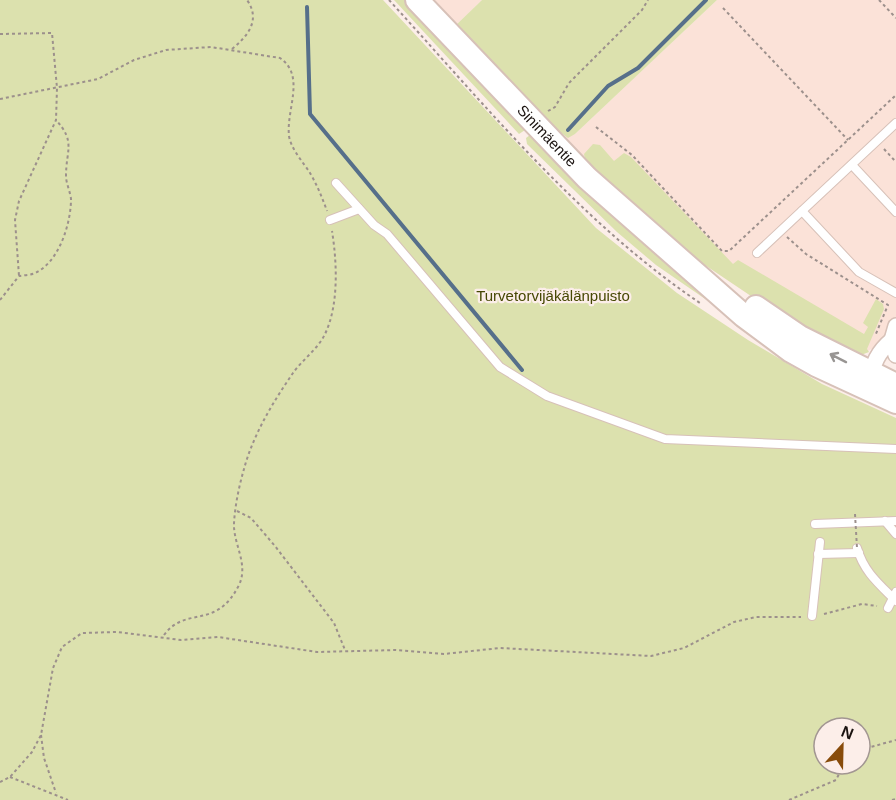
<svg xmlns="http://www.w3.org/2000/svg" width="896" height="800" font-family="Helvetica,sans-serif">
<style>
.built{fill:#fbe2d8}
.green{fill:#dce1ae;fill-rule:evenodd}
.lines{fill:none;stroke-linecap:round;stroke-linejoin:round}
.stream{stroke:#566f8a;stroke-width:4}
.lane-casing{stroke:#d7c1b8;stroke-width:10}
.street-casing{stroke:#d7c1b8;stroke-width:18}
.primary-casing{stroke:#d7c1b8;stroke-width:26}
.path{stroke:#9c908c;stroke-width:2;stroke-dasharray:3 3;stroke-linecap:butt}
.lane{stroke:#fff;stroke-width:8}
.street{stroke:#fff;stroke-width:15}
.primary{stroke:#fff;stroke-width:22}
.path-bridge{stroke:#9c908c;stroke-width:2;stroke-dasharray:3 3;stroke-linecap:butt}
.oneway{stroke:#989593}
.labels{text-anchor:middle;stroke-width:4.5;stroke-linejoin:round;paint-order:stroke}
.street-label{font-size:15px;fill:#1b1310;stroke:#fceee9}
.park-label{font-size:15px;fill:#464803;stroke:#fceee9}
</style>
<rect width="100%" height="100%" fill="#fceee9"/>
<g class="built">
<path d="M 432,0 L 482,0 L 455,26 Z"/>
<path d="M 717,0 L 896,0 L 896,361 L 887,359 L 875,347 L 861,355 L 785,319 L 699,261 L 559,138 L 575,134 Z"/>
</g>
<g class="green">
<path d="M 0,0 L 383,0 L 596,228 L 677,293 L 748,340 L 822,384 L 896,418 L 896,800 L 0,800 ZM 824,728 L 860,728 L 860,764 L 824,764 Z"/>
<path d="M 394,0 L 406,0 L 525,130 L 519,134 Z"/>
<path d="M 482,0 L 717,0 L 575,134 L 568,138 L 546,122 L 455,26 Z"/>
<path d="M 530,135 L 607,211 L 753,332 L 656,265 L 617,232 L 527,144 L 526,138 Z"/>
<path d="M 593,144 L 600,145 L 614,161 L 624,153 L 631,157 L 733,264 L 738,260 L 864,334 L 868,327 L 863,323 L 876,299 L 883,304 L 884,309 L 867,349 L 869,352 L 861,355 L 785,319 L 699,261 L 586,164 L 584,154 Z"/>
</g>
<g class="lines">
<g class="stream">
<path d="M 307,7 L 310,114 L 522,370"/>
<path d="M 568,130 L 608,86 L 638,68 L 706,0"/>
</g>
<g class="lane-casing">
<g id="lane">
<path d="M 852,165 L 896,212"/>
<path d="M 336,183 L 374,225 L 387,234 L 500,367 L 547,396 L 665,439 L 896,449"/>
<path d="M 802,211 L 859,272 L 896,293"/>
<path d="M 330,220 L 359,209"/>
<path d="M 757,253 L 896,123"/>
<path d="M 885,521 L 896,534"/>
<path d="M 815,524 L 896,521"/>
<path d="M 857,548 C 864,572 879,584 896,601"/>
<path d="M 818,554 L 859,553"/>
<path d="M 888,608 L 896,592"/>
<path d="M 812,616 L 820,542"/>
</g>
</g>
<g class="street-casing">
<g id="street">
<path d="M 896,326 L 892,340 L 896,355"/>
<path d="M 872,381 C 871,364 880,350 892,340"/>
</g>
</g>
<g class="primary-casing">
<g id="primary">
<path id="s1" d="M 417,0 L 587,178 L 744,316 L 791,351 L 816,365 L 896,402"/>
<path d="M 756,307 L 800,337 L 896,385"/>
</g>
</g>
<g class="path">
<path d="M 389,0 C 486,106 580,222 700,303"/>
<path d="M 879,0 L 896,18"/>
<path d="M 723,8 L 848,140"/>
<path d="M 0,34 L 52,33 L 57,88 L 56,120 L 19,201 L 15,220 L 19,276"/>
<path d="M 232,49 C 248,36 261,20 247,0"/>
<path d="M 0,99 L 98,79 L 134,60 L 166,50 L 211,47 L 280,58 C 306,76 286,109 289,136 C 291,149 303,162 310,173 C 317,185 322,197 327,211"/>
<path d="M 548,111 L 555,107 L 569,83 L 642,10 L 648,0"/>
<path d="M 596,127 L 632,155 L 722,251 L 729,251 L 896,95"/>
<path d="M 884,149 L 896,162"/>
<path d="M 787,237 L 806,254 L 888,305 L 875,336"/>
<path d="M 0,300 L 19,276 C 25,275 33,275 37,272 C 60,260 71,222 71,199 C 70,191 66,183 66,176 C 66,150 76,142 56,120"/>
<path d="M 237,511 L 251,518 L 275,546 L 334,623 L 345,650"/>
<path d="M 824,614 L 862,604 L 877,606"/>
<path d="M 164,635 C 186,605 216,631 239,585 C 249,564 233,544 234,523 C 235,506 239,486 244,469 C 253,435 273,402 293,373 C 302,360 318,349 325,334 C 339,305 337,262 332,231"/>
<path d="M 41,735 L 44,758 L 56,793"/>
<path d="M 860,750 L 896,740"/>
<path d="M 10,777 L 68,800"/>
<path d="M 0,782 L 10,777 L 32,752 L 41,735 L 53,668 L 62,647 L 82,633 L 117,632 L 181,640 L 218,637 L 317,652 L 396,650 L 444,654 L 500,648 L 651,656 L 684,648 L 734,622 L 756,617 L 801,617"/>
<path d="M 789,800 L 836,780 L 844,764"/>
<path d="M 892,800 L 896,799"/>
</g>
<use href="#lane" class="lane"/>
<use href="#street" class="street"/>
<use href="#primary" class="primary"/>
<path class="path-bridge" d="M 855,514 L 857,548"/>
</g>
<defs><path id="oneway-shaft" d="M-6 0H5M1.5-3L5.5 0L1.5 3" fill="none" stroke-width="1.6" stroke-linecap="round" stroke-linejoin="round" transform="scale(1.5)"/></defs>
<use class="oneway" href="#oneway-shaft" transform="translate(838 358) rotate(-153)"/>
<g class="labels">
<g class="street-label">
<text dy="5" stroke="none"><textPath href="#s1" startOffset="188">Sinimäentie</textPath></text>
</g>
<g class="park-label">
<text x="553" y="301">Turvetorvijäkälänpuisto</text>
</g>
</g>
<g transform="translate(842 746) rotate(22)"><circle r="28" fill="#fceee9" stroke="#a29692" stroke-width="1.5"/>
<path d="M0-4.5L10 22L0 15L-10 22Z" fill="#884b0a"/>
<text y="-9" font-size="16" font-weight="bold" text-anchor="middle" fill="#1b1310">N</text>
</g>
</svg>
